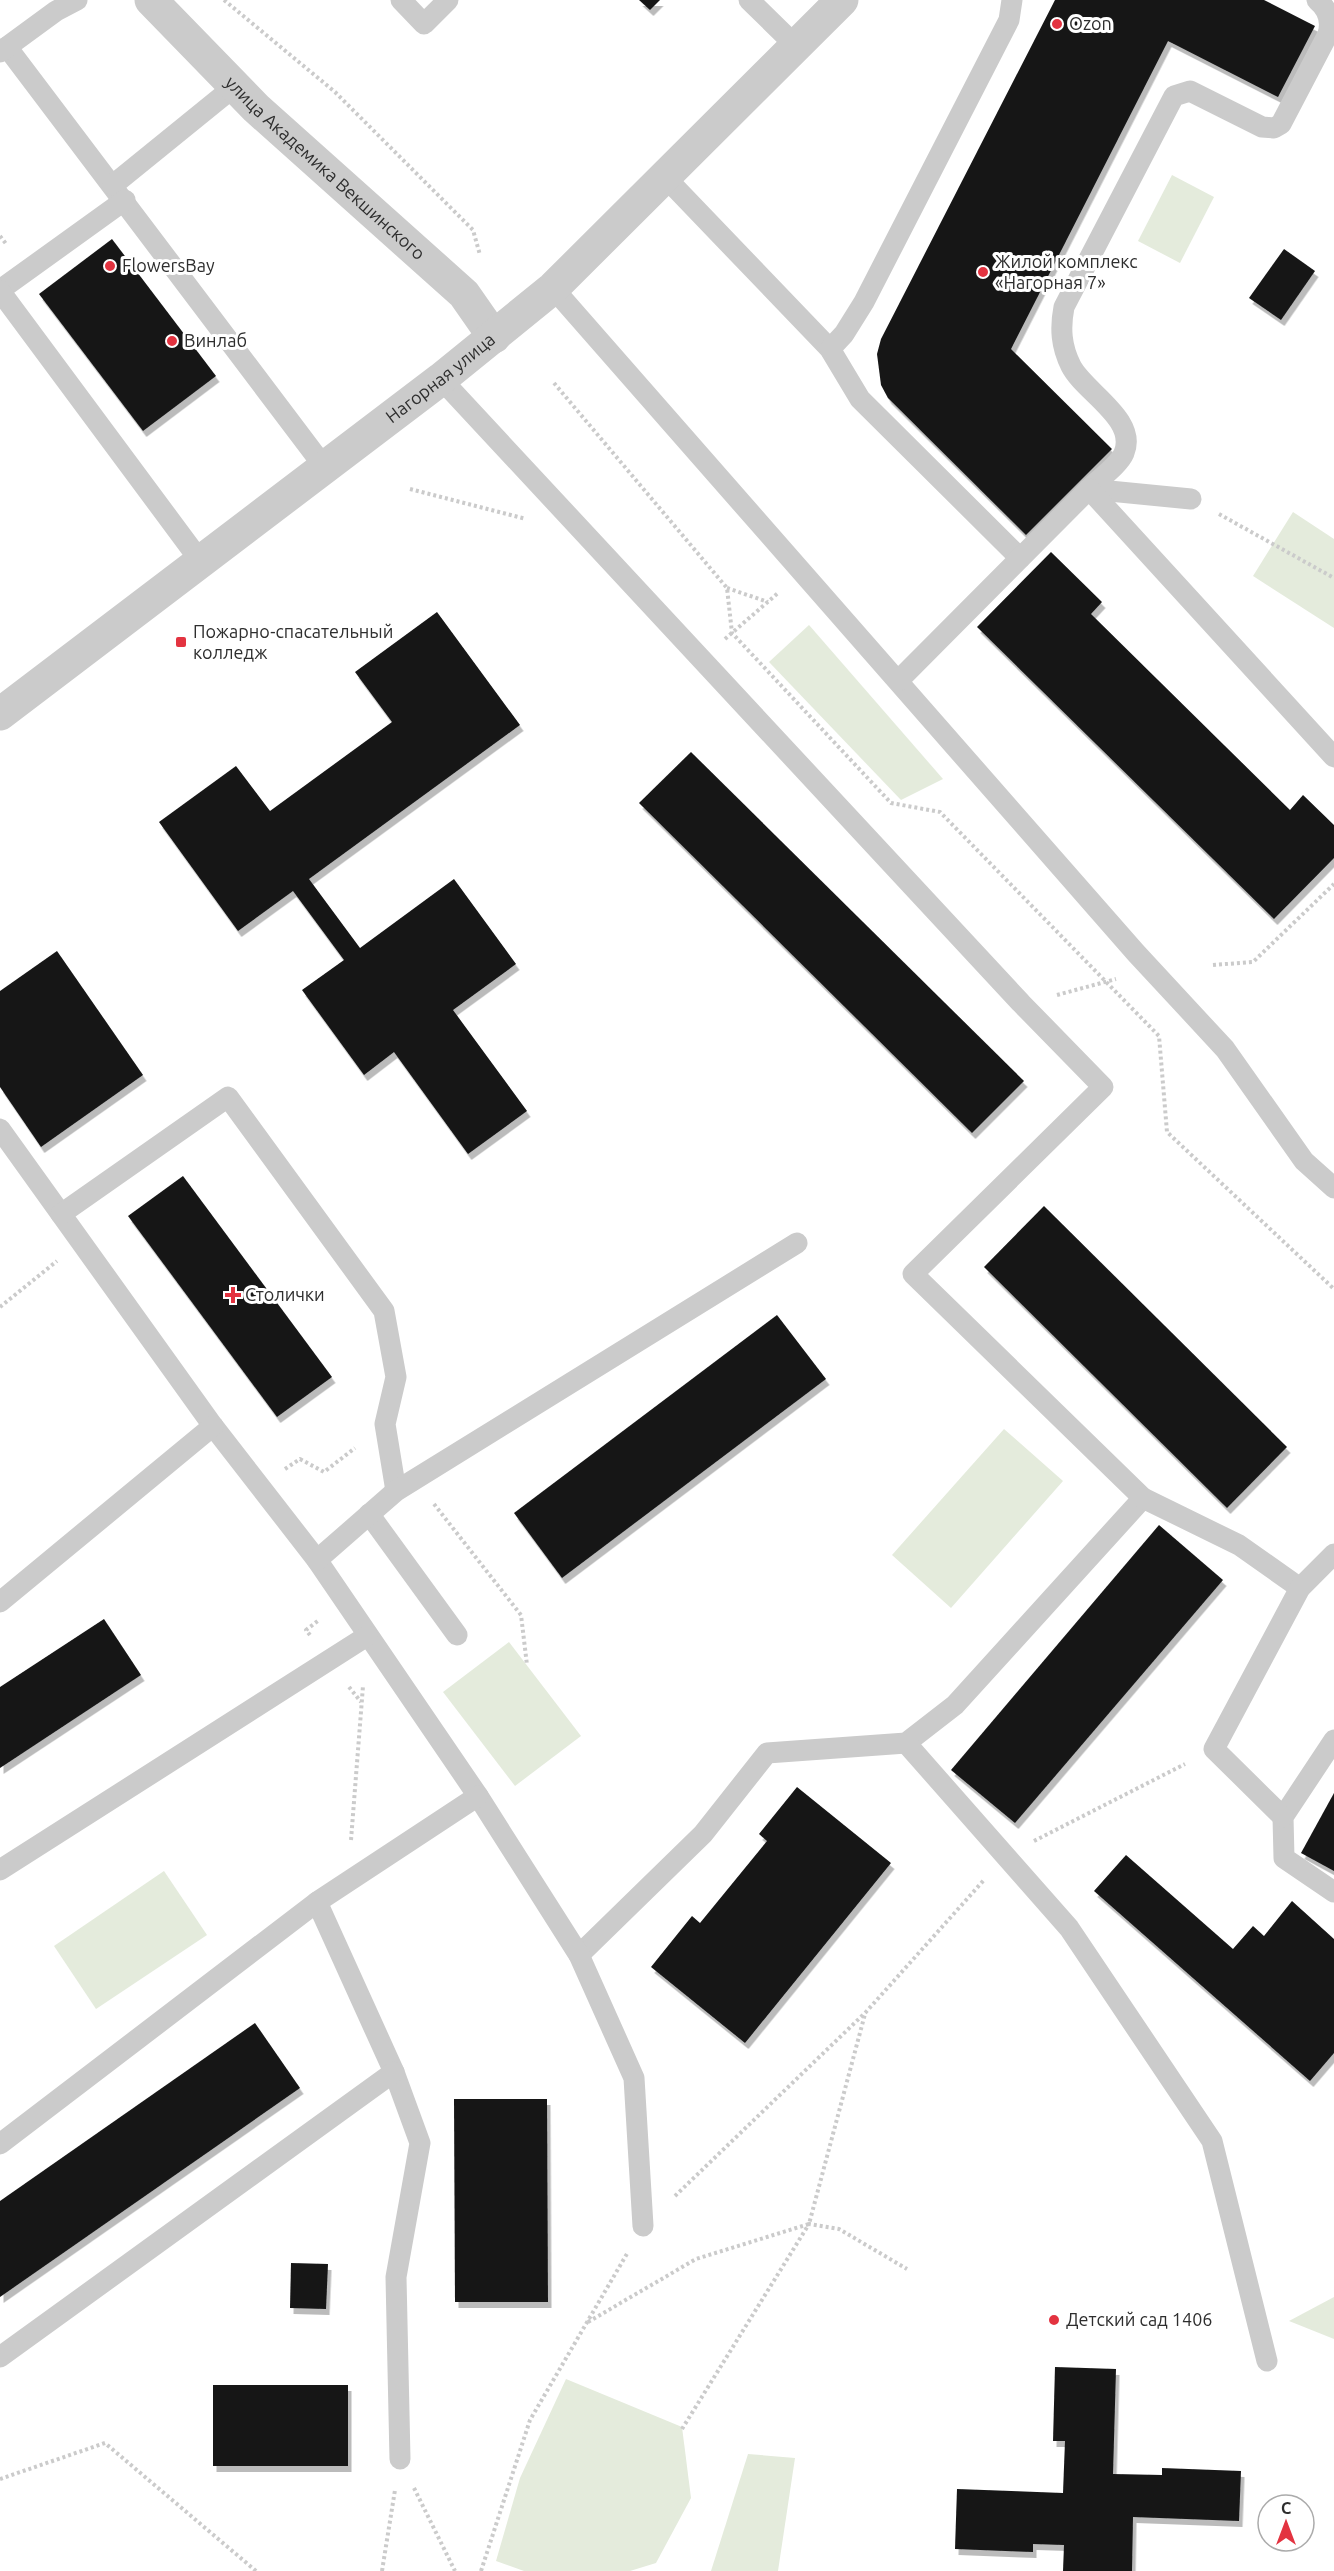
<svg xmlns="http://www.w3.org/2000/svg" width="1334" height="2571" font-family="Ubuntu,sans-serif">
<style>
.green{fill:#e4ebdc}
.building{fill:#151515;filter:url(#shadow)}
.lines{fill:none;stroke-linecap:round;stroke-linejoin:round}
.path{stroke:#cbcbcb;stroke-width:4;stroke-dasharray:3 3;stroke-linecap:butt}
.service{stroke:#cbcbcb;stroke-width:21}
.minor{stroke:#cbcbcb;stroke-width:33}
.tertiary{stroke:#cbcbcb;stroke-width:33}
.poi-dot{fill:#e33340;stroke:#fff;stroke-width:2}
.labels{text-anchor:middle;stroke-width:6;stroke-linejoin:round;paint-order:stroke}
.poi-label{font-size:18px;fill:#2e2e2e;stroke:#fff;text-anchor:start}
.street-label{font-size:18px;fill:#2e2e2e;stroke:#fff}
</style>
<defs>
<filter id="shadow"><feDropShadow dx="3.5" dy="6" stdDeviation="0" flood-color="#0004"/></filter>
</defs>
<rect width="100%" height="100%" fill="#fff"/>
<g class="green">
<path d="M 1172,175 L 1214,197 L 1180,263 L 1138,241 Z"/>
<path d="M 1293,512 L 1334,539 L 1334,628 L 1253,576 Z"/>
<path d="M 809,625 L 943,779 L 901,800 L 769,662 Z"/>
<path d="M 1004,1429 L 1063,1481 L 951,1608 L 892,1555 Z"/>
<path d="M 509,1642 L 581,1736 L 515,1786 L 443,1692 Z"/>
<path d="M 164,1871 L 207,1935 L 96,2009 L 54,1946 Z"/>
<path d="M 1334,2297 L 1334,2339 L 1289,2321 Z"/>
<path d="M 566,2379 L 682,2427 L 691,2498 L 656,2563 L 630,2571 L 524,2571 L 496,2561 L 520,2478 Z"/>
<path d="M 748,2454 L 795,2458 L 778,2571 L 711,2571 Z"/>
</g>
<g class="building">
<path d="M 639,0 L 660,0 L 650,10 Z"/>
<path d="M 1055,0 L 1264,0 L 1315,26 L 1278,97 L 1168,41 L 1011,349 L 1112,449 L 1026,535 L 888,398 L 881,385 L 877,354 L 881,339 Z"/>
<path d="M 112,239 L 216,376 L 143,431 L 39,294 Z"/>
<path d="M 1284,249 L 1315,271 L 1281,320 L 1249,298 Z"/>
<path d="M 1051,552 L 1102,602 L 1091,614 L 1290,810 L 1303,795 L 1334,825 L 1334,858 L 1274,919 L 977,627 Z"/>
<path d="M 437,612 L 520,725 L 309,879 L 360,948 L 454,879 L 516,964 L 453,1010 L 527,1111 L 468,1154 L 394,1052 L 364,1075 L 302,990 L 344,960 L 293,891 L 238,931 L 159,822 L 236,766 L 270,811 L 392,722 L 355,672 Z"/>
<path d="M 691,752 L 1024,1081 L 972,1133 L 639,803 Z"/>
<path d="M 57,951 L 143,1075 L 41,1147 L 0,1087 L 0,991 Z"/>
<path d="M 183,1176 L 332,1377 L 277,1417 L 128,1216 Z"/>
<path d="M 1044,1206 L 1287,1447 L 1227,1508 L 984,1267 Z"/>
<path d="M 777,1315 L 826,1379 L 562,1578 L 514,1513 Z"/>
<path d="M 1159,1525 L 1223,1580 L 1015,1823 L 951,1770 Z"/>
<path d="M 104,1619 L 141,1675 L 0,1768 L 0,1687 Z"/>
<path d="M 797,1787 L 891,1863 L 745,2043 L 651,1967 L 692,1916 L 700,1923 L 767,1841 L 759,1834 Z"/>
<path d="M 1334,1793 L 1334,1871 L 1301,1853 Z"/>
<path d="M 1126,1855 L 1233,1949 L 1253,1926 L 1264,1936 L 1292,1901 L 1334,1939 L 1334,2053 L 1310,2081 L 1094,1891 Z"/>
<path d="M 255,2023 L 300,2088 L 0,2297 L 0,2201 Z"/>
<path d="M 454,2099 L 547,2099 L 548,2302 L 455,2302 Z"/>
<path d="M 291,2263 L 328,2264 L 326,2309 L 290,2308 Z"/>
<path d="M 1055,2367 L 1116,2369 L 1113,2474 L 1162,2475 L 1162,2468 L 1241,2471 L 1239,2521 L 1133,2517 L 1132,2571 L 1063,2571 L 1064,2545 L 1033,2544 L 1033,2552 L 955,2549 L 957,2489 L 1063,2493 L 1065,2441 L 1053,2441 Z"/>
<rect x="213" y="2385" width="135" height="81"/>
</g>
<g class="lines">
<g class="path">
<path d="M 224,0 L 335,92 L 473,230 L 480,255"/>
<path d="M 0,236 L 7,245"/>
<path d="M 554,383 L 727,588 L 732,633 L 891,803 L 940,812 L 1159,1036 L 1167,1132 L 1334,1289"/>
<path d="M 410,489 L 526,519"/>
<path d="M 1219,514 L 1334,578"/>
<path d="M 727,588 L 768,602"/>
<path d="M 725,639 L 778,593"/>
<path d="M 1213,965 L 1253,962 L 1334,884"/>
<path d="M 1057,995 L 1116,979"/>
<path d="M 0,1307 L 57,1261"/>
<path d="M 285,1469 L 300,1459 L 324,1472 L 355,1448"/>
<path d="M 434,1504 L 521,1615 L 527,1665"/>
<path d="M 310,1635 L 306,1630 L 319,1620"/>
<path d="M 349,1687 L 361,1702"/>
<path d="M 351,1840 L 363,1686"/>
<path d="M 1034,1841 L 1185,1764"/>
<path d="M 675,2196 L 866,2012 L 984,1880"/>
<path d="M 588,2322 L 696,2259 L 809,2224 L 865,2014"/>
<path d="M 682,2429 L 809,2224 L 839,2229 L 907,2269"/>
<path d="M 0,2479 L 105,2443 L 256,2571"/>
<path d="M 414,2488 L 455,2571"/>
<path d="M 382,2571 L 395,2490"/>
<path d="M 481,2571 L 530,2420 L 628,2252"/>
</g>
<g class="service">
<path d="M 401,0 L 424,24 L 448,0"/>
<path d="M 749,0 L 796,46"/>
<path d="M 7,47 L 325,468"/>
<path d="M 0,52 L 56,11 L 77,0"/>
<path d="M 665,177 L 830,349 L 860,399 L 1020,558"/>
<path d="M 113,185 L 235,86"/>
<path d="M 553,288 L 1136,953 L 1225,1049 L 1304,1161 L 1334,1188"/>
<path d="M 0,290 L 125,200"/>
<path d="M 0,291 L 201,562"/>
<path d="M 830,349 L 844,334 L 864,302 L 1009,20 L 1012,0"/>
<path d="M 441,379 L 1021,1003 L 1103,1087 L 913,1274 L 1143,1498 L 955,1705 L 906,1743 L 767,1753 L 703,1834 L 579,1955"/>
<path d="M 1089,489 C 1099,479 1119,465 1124,453 C 1138,419 1084,392 1071,366 C 1061,346 1060,328 1064,307 L 1174,96 L 1190,91 L 1262,127 L 1274,128 L 1281,124 L 1328,34 C 1332,20 1328,9 1317,0"/>
<path d="M 1089,489 L 1191,499"/>
<path d="M 899,680 L 1089,489 L 1334,757"/>
<path d="M 0,1129 L 213,1426 L 317,1560 L 478,1796 L 579,1955 L 634,2078 L 643,2226"/>
<path d="M 61,1214 L 228,1097 L 384,1311 L 396,1377 L 385,1424 L 396,1491"/>
<path d="M 1143,1498 L 1239,1545 L 1300,1588"/>
<path d="M 369,1514 L 457,1635"/>
<path d="M 317,1560 L 396,1491 L 797,1243"/>
<path d="M 0,1602 L 213,1426"/>
<path d="M 1334,1740 L 1283,1817 L 1284,1858 L 1334,1892"/>
<path d="M 906,1743 L 1069,1928 L 1212,2141 L 1267,2361"/>
<path d="M 1283,1817 L 1214,1749 L 1300,1588 L 1334,1554"/>
<path d="M 0,1870 L 367,1636"/>
<path d="M 317,1902 L 394,2072 L 420,2143 L 396,2277 L 400,2459"/>
<path d="M 0,2144 L 317,1902 L 478,1796"/>
<path d="M 0,2357 L 394,2072"/>
</g>
<path class="minor" id="s1" d="M 151,0 L 256,108 L 464,294 L 494,337"/>
<path class="tertiary" id="s2" d="M 0,714 L 441,379 L 553,288 L 842,0"/>
</g>
<g class="poi-dot">
<circle cx="1057" cy="24" r="6"/>
<circle cx="110" cy="266" r="6"/>
<circle cx="983" cy="272" r="6"/>
<circle cx="172" cy="341" r="6"/>
<rect x="175" y="636" width="12" height="12" rx="3"/>
<path d="M230 1286h6v6h6v6h-6v6h-6v-6h-6v-6h6z"/>
<circle cx="1054" cy="2320" r="6"/>
</g>
<g class="labels">
<g class="poi-label">
<text x="1069" y="30">Ozon</text>
<text x="995" y="268">Жилой комплекс<tspan x="995" dy="21">«Нагорная 7»</tspan></text>
<text x="122" y="272">FlowersBay</text>
<text x="184" y="347">Винлаб</text>
<text x="193" y="638">Пожарно-спасательный<tspan x="193" dy="21">колледж</tspan></text>
<text x="245" y="1301">Столички</text>
<text x="1066" y="2326">Детский сад 1406</text>
</g>
<g class="street-label">
<text dy="6" stroke="none"><textPath href="#s1" startOffset="242">улица Академика Векшинского</textPath></text>
<text dy="6" stroke="none"><textPath href="#s2" startOffset="554">Нагорная улица</textPath></text>
</g>
</g>
<g transform="translate(1286 2523)"><circle r="28" fill="#ffffff" stroke="#ababab" stroke-width="1.5"/>
<path d="M0-4.5L10 22L0 15L-10 22Z" fill="#e33340"/>
<text y="-9" font-size="16" font-weight="bold" text-anchor="middle" fill="#2e2e2e">С</text>
</g>
</svg>
